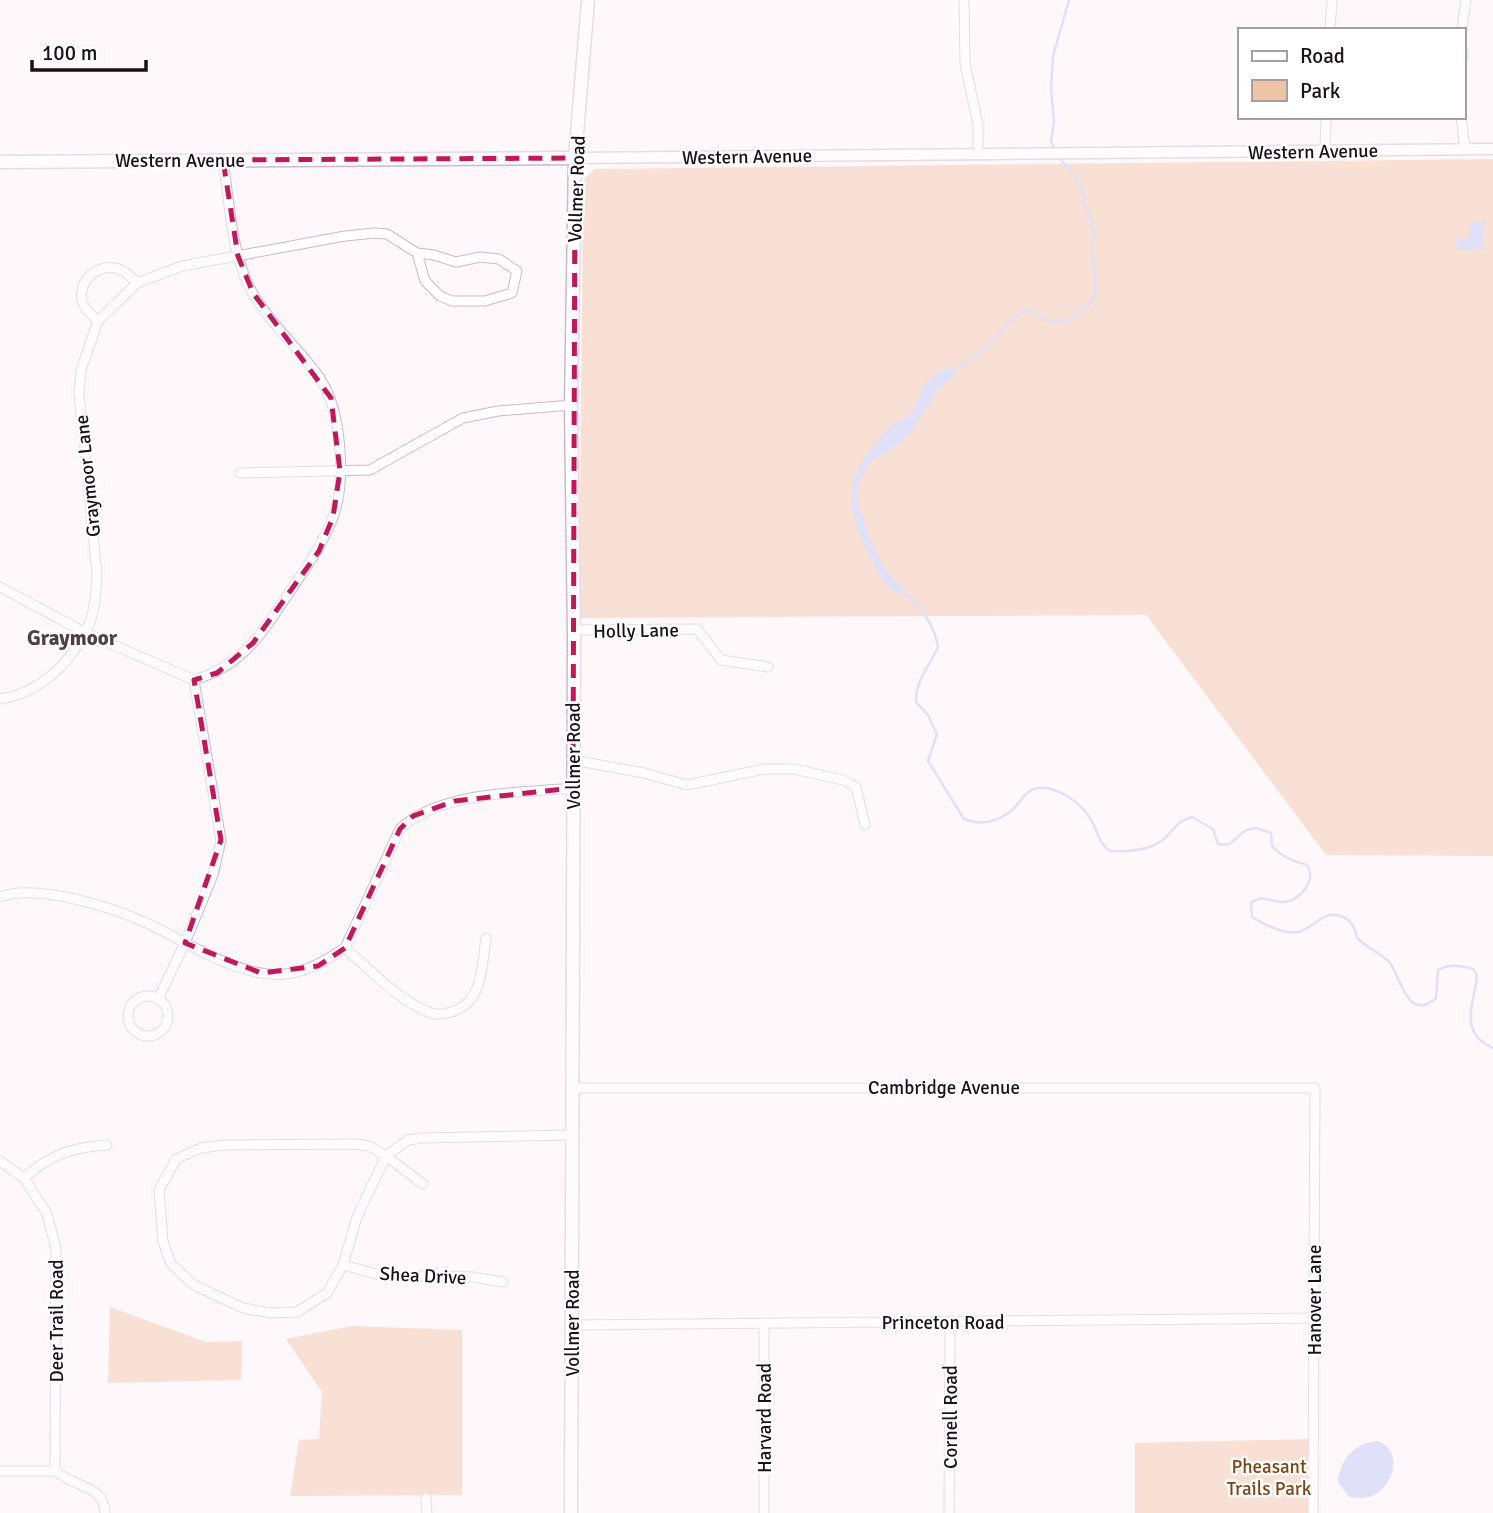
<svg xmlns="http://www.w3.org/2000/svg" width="1493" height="1513" font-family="Signika,sans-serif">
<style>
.green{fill:#f1c3a5}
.water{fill:#bcc6f7}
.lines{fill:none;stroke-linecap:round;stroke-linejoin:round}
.stream{stroke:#bcc6f7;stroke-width:2.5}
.minor-casing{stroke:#d1b7c5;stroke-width:11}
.tertiary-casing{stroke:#d1b7c5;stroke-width:13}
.secondary-casing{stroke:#d1b7c5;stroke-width:15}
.minor{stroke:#fff;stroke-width:9}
.tertiary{stroke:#fff;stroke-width:10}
.secondary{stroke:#fff;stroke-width:12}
.marked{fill:none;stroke:#c2185b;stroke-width:5;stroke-dasharray:14 9;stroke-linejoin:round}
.labels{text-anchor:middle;stroke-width:5;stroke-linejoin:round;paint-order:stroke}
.street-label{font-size:19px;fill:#1a1116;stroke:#fff}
.park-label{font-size:19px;fill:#7e4415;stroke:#fff}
.neighbourhood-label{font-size:21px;font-weight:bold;fill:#523c48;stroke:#fff}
</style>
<rect width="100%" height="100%" fill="#fef8fb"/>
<g class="green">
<path d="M 1493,159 L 1493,856 L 1326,855 L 1146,615 L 579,618 L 583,186 L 585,178 L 595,169 Z"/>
<path d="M 110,1307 L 206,1342 L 242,1341 L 241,1380 L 108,1383 Z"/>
<path d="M 352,1326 L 462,1330 L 462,1495 L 290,1496 L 299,1440 L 319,1439 L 322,1392 L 286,1339 Z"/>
<path d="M 1309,1439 L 1309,1513 L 1135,1513 L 1135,1443 Z"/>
</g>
<g class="water">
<path d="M 1486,221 L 1486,227 L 1483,227 L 1484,249 L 1457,250 L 1456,239 L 1470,238 L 1470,222 Z"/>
<path d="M 947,367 L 956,374 L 955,376 L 935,392 L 931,404 L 925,409 L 910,434 L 889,451 L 869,462 L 857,488 L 857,500 L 871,542 L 885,569 L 893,579 L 904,587 L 898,594 C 881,583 877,568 867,551 C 838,495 850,466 894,424 C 898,420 903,419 908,416 C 917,408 918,397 923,388 C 928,379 939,372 947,367 Z"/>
<path d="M 1378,1441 C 1404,1451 1394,1487 1372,1496 C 1364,1499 1357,1498 1349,1497 L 1338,1482 C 1340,1460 1353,1443 1378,1441 Z"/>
</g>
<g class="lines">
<g class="stream">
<path d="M 1055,150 L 1051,141 L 1054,122 L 1051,88 L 1053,56 L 1069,0"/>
<path d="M 951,371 C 964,364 977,356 988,346 C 1001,333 1009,315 1029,310 L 1046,320 L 1058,323 L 1068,320 L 1088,306 L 1094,296 L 1096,286 L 1092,257 L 1094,230 L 1078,181 L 1058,156"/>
<path d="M 899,590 C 918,602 935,625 938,647 C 930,665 915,681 916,702 L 928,715 L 937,734 L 928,761 L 964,819 C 981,826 999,822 1013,809 C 1021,802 1025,790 1037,788 C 1056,785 1082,803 1091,820 C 1098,831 1098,843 1110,851 C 1129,852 1151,851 1165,838 C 1175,829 1178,820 1192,817 L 1213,829 L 1218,844 C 1231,848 1236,837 1246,830 L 1256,828 L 1271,833 L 1272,846 C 1283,858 1292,860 1307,865 C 1317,880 1300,901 1284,902 C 1271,903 1263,893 1251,903 L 1252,917 C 1265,925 1283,935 1298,932 C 1315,928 1323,908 1343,917 C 1352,921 1355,928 1357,938 C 1367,948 1379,952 1389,962 C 1400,974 1407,1024 1436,998 L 1438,970 C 1451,963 1457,966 1470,968 C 1493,973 1445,1028 1493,1048"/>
</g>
<g class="minor-casing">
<g id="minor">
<path d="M 964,0 L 965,64 L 978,124 L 978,153"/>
<path d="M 1330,30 L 1332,0"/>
<path d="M 1462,30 L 1466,0"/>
<path d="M 1463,52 L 1463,57"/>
<path d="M 1461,117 L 1465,149"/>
<path d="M 1325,151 L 1326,117"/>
<path d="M 98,321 L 137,283 L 182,266 L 345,236 L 375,233 L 387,234 L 417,253 L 425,281 L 440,296 L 452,301 L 485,301 L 512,293 L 517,271 L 499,259 L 480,257 L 456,262 L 434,255 L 417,253"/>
<path d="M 240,473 L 370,470 L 463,418 L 498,411 L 571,405"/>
<path d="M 0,587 L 86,633 L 194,680"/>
<path d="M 574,630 L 697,629 L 721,660 L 768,667"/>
<path d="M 0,699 C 37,694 68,666 85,633 C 95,615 96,594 97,574 L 79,394 L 81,370 L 98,321 C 94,317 89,313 86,309 C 71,287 96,261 119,269 C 127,272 132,278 137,283"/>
<path d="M 573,760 L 644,773 L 687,785 L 765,769 L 794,769 L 843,780 L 856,787 L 865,825"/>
<path d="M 0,897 C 38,883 115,908 151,925 C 190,944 242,979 286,974 C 309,971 326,960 345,948 C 371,970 398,1001 431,1013 C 443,1017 462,1010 470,1000 C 483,984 483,957 486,938"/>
<path d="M 345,948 L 400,829 C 439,791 521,793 573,788"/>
<circle cx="148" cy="1016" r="20"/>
<path d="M 158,999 L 185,943 L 213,875 L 221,840 L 194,680 C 244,665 261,634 289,593 C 305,569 321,547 332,520 C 347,483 342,410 319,377 C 299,348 271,325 253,294 C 231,255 230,204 223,160"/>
<path d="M 572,1088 L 1315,1088 L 1313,1513"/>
<path d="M 0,1161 L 24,1178 C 49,1155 73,1147 107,1145"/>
<path d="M 24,1178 L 47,1214 L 56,1248 L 55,1471"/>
<path d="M 423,1184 L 386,1156 L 357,1217 L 343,1265 L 327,1293 L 297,1312 L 271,1313 L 243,1308 L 194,1285 L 171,1264 L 163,1242 L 159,1190 L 176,1159 L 201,1148 L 225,1145 L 355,1144 L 369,1146 L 386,1156 L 408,1140 L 422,1138 L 572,1135"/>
<path d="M 343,1265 L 380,1275 L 473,1277 L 503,1282"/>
<path d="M 572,1325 L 1314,1318"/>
<path d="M 0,1471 L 55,1471 C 73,1487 105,1485 105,1513"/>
<path d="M 426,1498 L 427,1513"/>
<path d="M 764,1513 L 764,1323"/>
<path d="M 949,1513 L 950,1322"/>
</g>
</g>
<g class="tertiary-casing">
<path id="tertiary" d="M 575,158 L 1493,149"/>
</g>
<g class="secondary-casing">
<g id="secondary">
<path d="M 0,162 L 575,158"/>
<path d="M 571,1513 L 574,638 L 571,405 L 575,158 L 588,0"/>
</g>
</g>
<use href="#minor" class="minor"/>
<use href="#tertiary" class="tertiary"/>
<use href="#secondary" class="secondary"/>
</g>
<path d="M0 0H1493V1513H0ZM 575,158 L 573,788 L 455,801 L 413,816 L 400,829 L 345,948 L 318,966 L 261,973 L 185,943 L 221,840 L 194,680 L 217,673 L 253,643 L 319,551 L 333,517 L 340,471 L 331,398 L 253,293 L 238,256 L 223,160 Z" fill="#fef8fb" fill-opacity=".55" fill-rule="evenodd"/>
<path class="marked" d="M 575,158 L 573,788 L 455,801 L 413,816 L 400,829 L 345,948 L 318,966 L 261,973 L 185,943 L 221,840 L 194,680 L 217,673 L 253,643 L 319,551 L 333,517 L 340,471 L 331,398 L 253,293 L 238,256 L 223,160 Z"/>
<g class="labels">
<g class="street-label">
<text transform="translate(1313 151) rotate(-1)" y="7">Western Avenue</text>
<text transform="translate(747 156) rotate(-1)" y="7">Western Avenue</text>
<text x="180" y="167">Western Avenue</text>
<text transform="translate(576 189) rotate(-88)" y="7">Vollmer Road</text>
<text transform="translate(87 476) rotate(-96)" y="7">Graymoor Lane</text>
<text transform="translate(636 630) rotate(-1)" y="7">Holly Lane</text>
<text transform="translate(573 756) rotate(-90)" y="7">Vollmer Road</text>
<text x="944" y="1094">Cambridge Avenue</text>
<text transform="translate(423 1275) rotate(3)" y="7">Shea Drive</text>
<text transform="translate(1314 1300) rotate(-90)" y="7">Hanover Lane</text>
<text transform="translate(56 1321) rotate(-90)" y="7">Deer Trail Road</text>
<text x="943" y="1329">Princeton Road</text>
<text transform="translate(572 1323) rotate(-90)" y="7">Vollmer Road</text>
<text transform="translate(950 1417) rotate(-90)" y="7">Cornell Road</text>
<text transform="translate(764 1418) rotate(-90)" y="7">Harvard Road</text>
</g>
<g class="park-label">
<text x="1269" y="1473">Pheasant<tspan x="1269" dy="22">Trails Park</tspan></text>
</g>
<g class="neighbourhood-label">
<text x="72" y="645">Graymoor</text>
</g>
</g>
<rect x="1238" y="28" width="228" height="91" fill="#ffffff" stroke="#a3a0a2" stroke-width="2"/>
<rect x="1252" y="51" width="35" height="10" fill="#ffffff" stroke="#a3a0a2" stroke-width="2"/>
<text x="1300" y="63" font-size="21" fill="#1a1116">Road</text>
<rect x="1252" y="80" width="35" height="21" fill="#f1c3a5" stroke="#a3a0a2" stroke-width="2"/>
<text x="1300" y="98" font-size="21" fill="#1a1116">Park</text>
<path d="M32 60v10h114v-10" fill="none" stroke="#1a1116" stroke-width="3.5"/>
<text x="42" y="60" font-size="21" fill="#1a1116" stroke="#ffffff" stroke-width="5" paint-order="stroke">100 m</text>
</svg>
